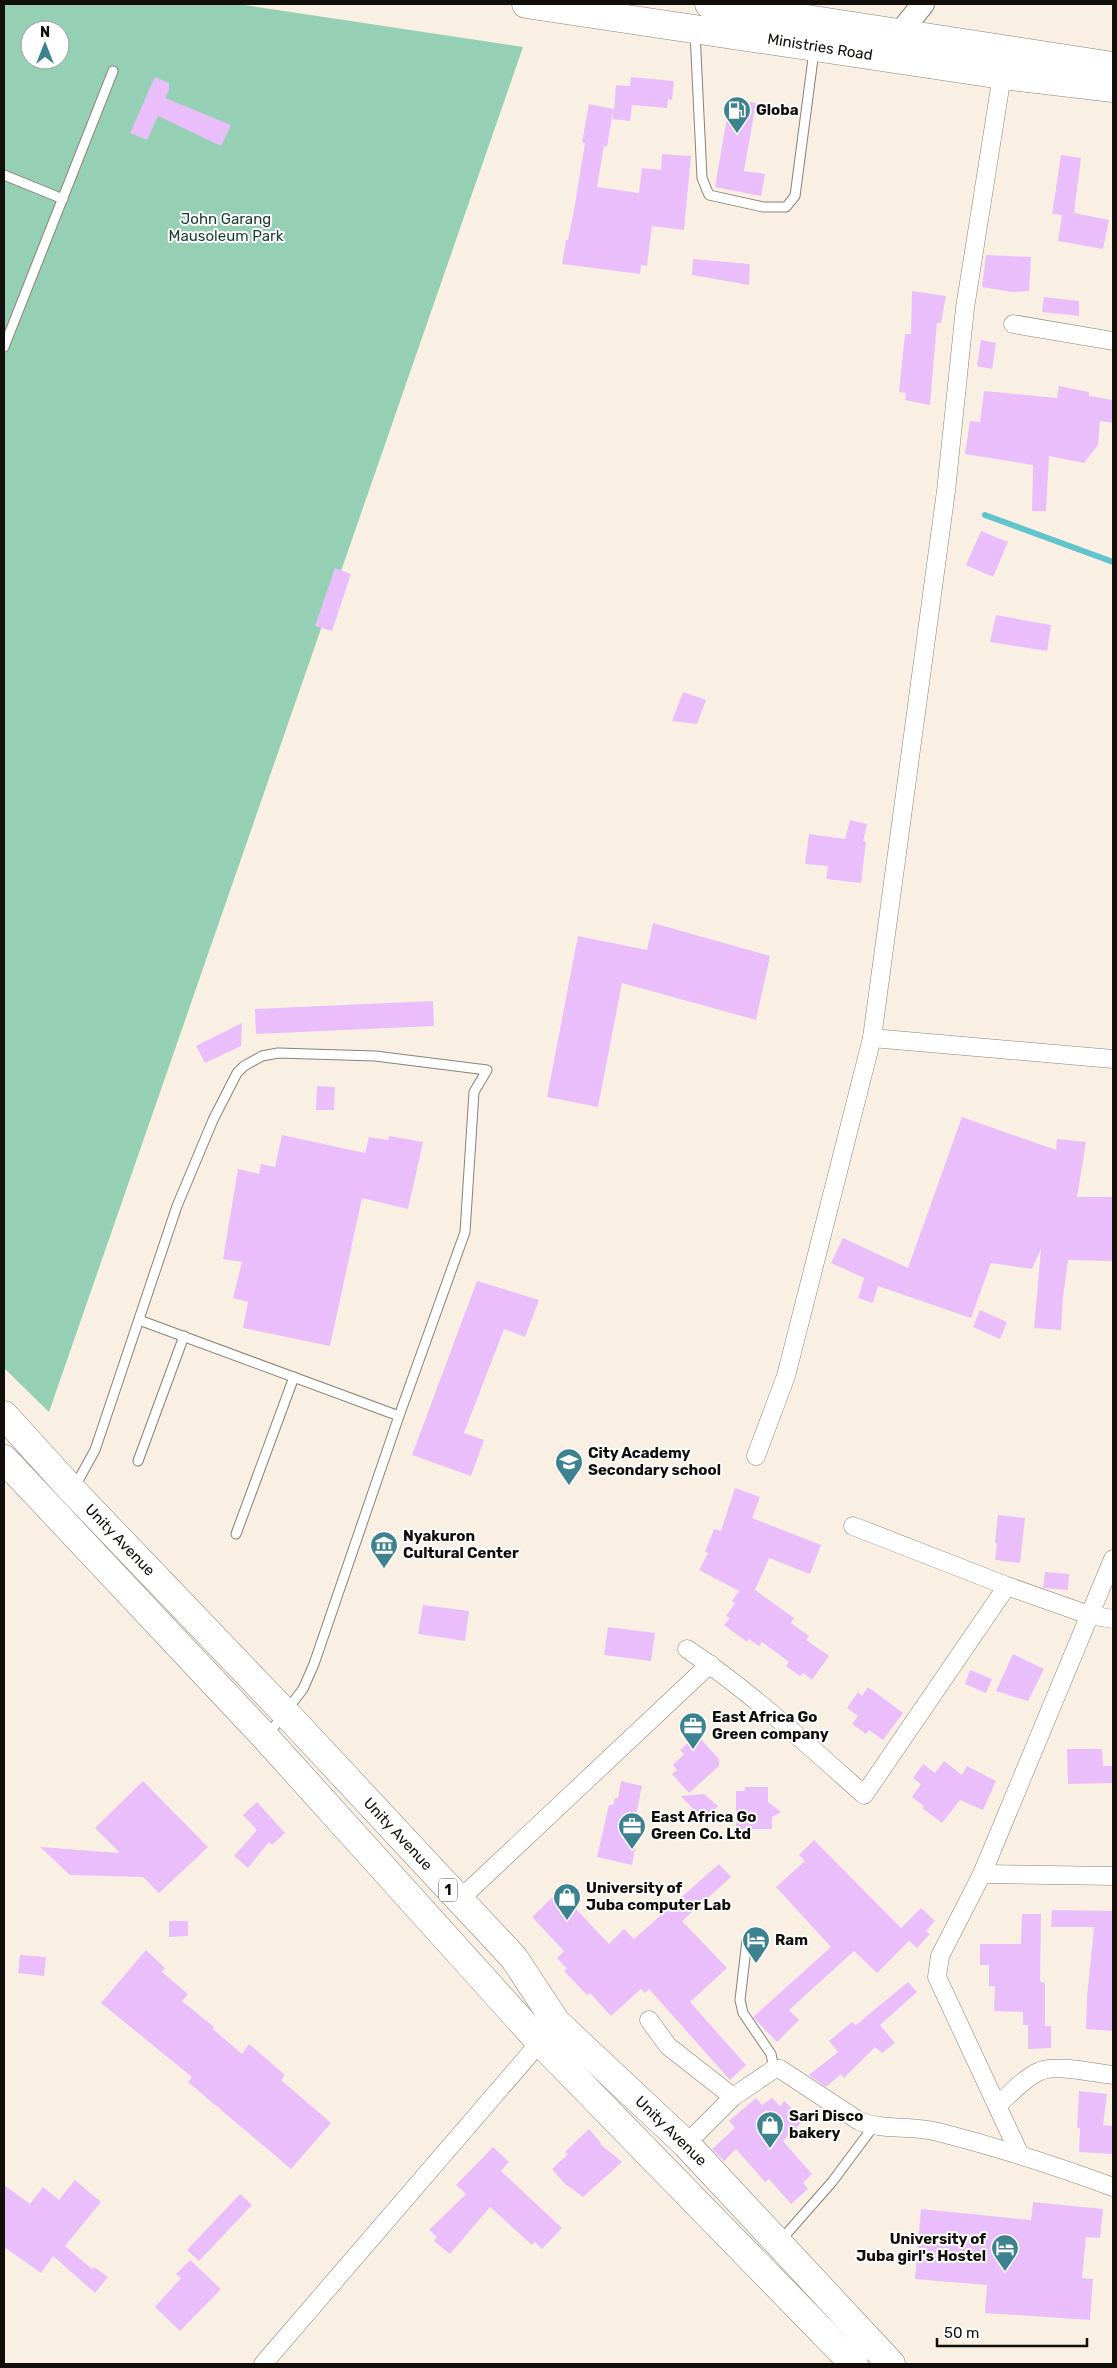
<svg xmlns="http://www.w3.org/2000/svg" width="1117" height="2368" font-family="Rubik,sans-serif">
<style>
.green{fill:#96d0b4;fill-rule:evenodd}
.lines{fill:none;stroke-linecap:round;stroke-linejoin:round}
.stream{stroke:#5fc4cc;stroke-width:6}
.building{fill:#eabefb}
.service-casing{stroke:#8a8276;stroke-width:11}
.minor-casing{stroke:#8a8276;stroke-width:19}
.tertiary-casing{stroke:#8a8276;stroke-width:24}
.primary-casing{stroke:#8a8276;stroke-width:29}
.service{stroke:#fff;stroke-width:9}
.minor{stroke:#fff;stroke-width:18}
.tertiary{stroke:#fff;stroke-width:22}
.primary{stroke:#fff;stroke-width:28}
.labels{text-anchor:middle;stroke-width:4;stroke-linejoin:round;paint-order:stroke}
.shield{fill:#fff;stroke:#595754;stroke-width:1}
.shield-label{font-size:14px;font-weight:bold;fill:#120f0b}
.street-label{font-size:15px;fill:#120f0b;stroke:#fff}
.poi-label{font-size:15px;font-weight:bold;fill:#120f0b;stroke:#fff;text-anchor:start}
.park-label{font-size:15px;fill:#1a3d2d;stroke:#fff}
</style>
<rect width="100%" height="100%" fill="#f9f0e3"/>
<path class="green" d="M 4,4 L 238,4 L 523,47 L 49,1412 L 4,1368 ZM 30,30 L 60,30 L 60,60 L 30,60 Z"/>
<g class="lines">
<path class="stream" d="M 985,515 L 1113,562"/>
</g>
<g class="building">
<path d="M 155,77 L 169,83 L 169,90 L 165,98 L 231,125 L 221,146 L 158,116 L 147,140 L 130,133 Z"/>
<path d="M 631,77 L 674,81 L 672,100 L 668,99 L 667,108 L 632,105 L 630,121 L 613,119 L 613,111 L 607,147 L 604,146 L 597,187 L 639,193 L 642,168 L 661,170 L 662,154 L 691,156 L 684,230 L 652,226 L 647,266 L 641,265 L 640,274 L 562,264 L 566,240 L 568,240 L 574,210 L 585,143 L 582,142 L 589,104 L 614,109 L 616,85 L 630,86 Z"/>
<path d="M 730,99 L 756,103 L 744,171 L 765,174 L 761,196 L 715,187 Z"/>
<path d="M 1061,155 L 1081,158 L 1074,213 L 1109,220 L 1103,249 L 1058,241 L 1062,215 L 1052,214 Z"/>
<path d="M 986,255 L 1031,257 L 1029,291 L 1012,292 L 982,287 Z"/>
<path d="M 693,259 L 750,264 L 749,285 L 692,275 Z"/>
<path d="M 912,291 L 946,296 L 941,323 L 937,323 L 930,405 L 905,400 L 906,393 L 899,392 L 905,334 L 911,334 Z"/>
<path d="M 1044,297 L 1079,301 L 1079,316 L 1042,312 Z"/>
<path d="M 981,340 L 996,343 L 992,369 L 977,366 Z"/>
<path d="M 1059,386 L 1089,392 L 1089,396 L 1113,400 L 1113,423 L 1100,421 L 1098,445 L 1084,463 L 1049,456 L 1046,511 L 1032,511 L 1033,465 L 965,454 L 970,421 L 980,422 L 984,391 L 1057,398 Z"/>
<path d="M 981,531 L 1008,542 L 993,577 L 966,565 Z"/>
<path d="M 335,568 L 351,574 L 332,631 L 315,626 Z"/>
<path d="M 996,615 L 1051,625 L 1047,651 L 990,642 Z"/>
<path d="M 683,692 L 706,700 L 697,724 L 672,721 Z"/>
<path d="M 850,820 L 867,824 L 863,841 L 866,842 L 861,883 L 826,879 L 828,866 L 805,864 L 809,834 L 845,839 Z"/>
<path d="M 653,923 L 770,956 L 756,1020 L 622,983 L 598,1107 L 547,1097 L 578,936 L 647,950 Z"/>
<path d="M 433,1001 L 434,1026 L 256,1034 L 255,1009 Z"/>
<path d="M 242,1023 L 241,1046 L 205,1063 L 196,1046 Z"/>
<path d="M 317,1086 L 335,1087 L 334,1110 L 316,1110 Z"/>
<path d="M 962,1117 L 1056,1150 L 1057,1139 L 1086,1142 L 1077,1197 L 1113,1197 L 1113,1261 L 1068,1260 L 1063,1297 L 1061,1330 L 1034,1328 L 1041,1249 L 1032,1269 L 991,1263 L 971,1318 L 878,1286 L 873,1303 L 858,1298 L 864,1278 L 831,1263 L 843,1238 L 908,1268 Z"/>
<path d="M 282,1135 L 365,1153 L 369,1137 L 388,1140 L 389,1136 L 423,1142 L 408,1209 L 362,1198 L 330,1346 L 243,1328 L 248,1302 L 233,1298 L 242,1262 L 223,1259 L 238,1169 L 259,1174 L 261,1164 L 275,1167 Z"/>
<path d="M 477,1281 L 539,1300 L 525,1337 L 504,1329 L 464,1433 L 484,1440 L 471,1476 L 412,1455 Z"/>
<path d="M 980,1310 L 1007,1322 L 1000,1339 L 973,1327 Z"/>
<path d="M 735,1488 L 760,1497 L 752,1518 L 821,1545 L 810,1574 L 769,1558 L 755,1590 L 794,1618 L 791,1623 L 809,1636 L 806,1640 L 829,1656 L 812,1680 L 803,1673 L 800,1676 L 786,1666 L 789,1662 L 762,1642 L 759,1646 L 749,1639 L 747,1642 L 724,1625 L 730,1618 L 726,1616 L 735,1603 L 732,1601 L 739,1591 L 699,1570 L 708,1553 L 705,1552 L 714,1529 L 721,1531 Z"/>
<path d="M 998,1515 L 1025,1518 L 1020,1563 L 995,1560 L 997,1544 L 995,1543 Z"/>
<path d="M 1045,1572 L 1069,1574 L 1068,1590 L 1043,1588 Z"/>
<path d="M 423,1605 L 469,1611 L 465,1641 L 418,1634 Z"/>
<path d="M 608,1627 L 655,1633 L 651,1661 L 604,1655 Z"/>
<path d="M 1013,1654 L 1044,1669 L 1028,1701 L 996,1691 Z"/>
<path d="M 970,1670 L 992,1679 L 986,1693 L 965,1684 Z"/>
<path d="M 868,1687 L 903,1713 L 883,1740 L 869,1730 L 866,1734 L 852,1724 L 858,1716 L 847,1708 L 858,1692 L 862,1696 Z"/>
<path d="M 697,1735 L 719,1759 L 719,1766 L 689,1793 L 672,1774 L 677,1770 L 673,1765 L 684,1754 L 680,1750 Z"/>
<path d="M 1067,1749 L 1102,1749 L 1103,1766 L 1113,1766 L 1113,1783 L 1068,1784 Z"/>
<path d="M 944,1761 L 962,1775 L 967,1766 L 996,1781 L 983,1810 L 960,1800 L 942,1823 L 922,1808 L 924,1806 L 912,1797 L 921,1784 L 913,1778 L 923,1764 L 935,1773 Z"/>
<path d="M 143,1781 L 208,1847 L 159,1893 L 143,1877 L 70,1875 L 40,1847 L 120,1853 L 95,1828 Z"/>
<path d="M 621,1781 L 642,1786 L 633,1829 L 640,1822 L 632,1865 L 597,1857 L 609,1805 L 613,1805 L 615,1798 L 618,1798 Z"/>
<path d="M 745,1787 L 768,1787 L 768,1802 L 781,1812 L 772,1817 L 772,1829 L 736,1829 L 736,1791 L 745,1791 Z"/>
<path d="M 704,1794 L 718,1806 L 702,1824 L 690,1813 L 693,1809 L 681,1796 Z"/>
<path d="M 257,1802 L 285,1833 L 272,1845 L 269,1842 L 248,1868 L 234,1856 L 257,1830 L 243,1815 Z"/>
<path d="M 814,1840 L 901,1928 L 921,1908 L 935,1921 L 926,1931 L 930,1934 L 917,1948 L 909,1941 L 877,1973 L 854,1951 L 789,2010 L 799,2020 L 777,2042 L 753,2017 L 831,1947 L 776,1887 L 805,1861 L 799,1855 Z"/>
<path d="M 719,1864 L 731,1877 L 682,1921 L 727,1968 L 690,2002 L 746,2065 L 730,2080 L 649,1989 L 645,1993 L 641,1989 L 611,2016 L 590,1993 L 587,1995 L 564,1971 L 567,1969 L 557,1958 L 564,1951 L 532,1917 L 559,1891 L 609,1944 L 624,1929 L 634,1939 Z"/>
<path d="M 1052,1910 L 1113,1911 L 1113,2031 L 1086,2029 L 1087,1997 L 1094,1927 L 1051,1927 Z"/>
<path d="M 1022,1914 L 1041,1914 L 1040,1980 L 1041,1982 L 1045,1983 L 1045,2026 L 1051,2026 L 1051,2048 L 1028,2049 L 1028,2025 L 1023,2025 L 1023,2012 L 994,2011 L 995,1986 L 989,1986 L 989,1965 L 980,1965 L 980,1944 L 1021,1944 Z"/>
<path d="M 169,1921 L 188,1921 L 188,1936 L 169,1937 Z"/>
<path d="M 146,1950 L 165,1968 L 162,1972 L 188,1994 L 182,2001 L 214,2027 L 213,2029 L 242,2054 L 249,2044 L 285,2075 L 281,2080 L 331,2123 L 291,2169 L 188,2082 L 192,2077 L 101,2003 Z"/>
<path d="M 20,1955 L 46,1957 L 44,1976 L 18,1973 Z"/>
<path d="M 908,1982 L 917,1992 L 880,2025 L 895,2043 L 882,2053 L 875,2047 L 844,2078 L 841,2074 L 826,2087 L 809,2075 L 838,2052 L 829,2041 L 852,2022 L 856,2025 Z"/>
<path d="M 1079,2091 L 1107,2094 L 1103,2125 L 1113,2126 L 1113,2154 L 1079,2152 L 1080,2128 L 1077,2128 Z"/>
<path d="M 756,2098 L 762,2105 L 772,2098 L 780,2106 L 784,2101 L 804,2120 L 783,2141 L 812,2174 L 803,2183 L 808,2189 L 791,2204 L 769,2179 L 765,2182 L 736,2149 L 724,2161 L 712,2149 L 735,2128 L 729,2121 Z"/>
<path d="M 589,2129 L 601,2143 L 600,2144 L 622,2162 L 583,2197 L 565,2184 L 552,2169 L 568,2154 L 565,2152 Z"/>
<path d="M 493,2147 L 509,2162 L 501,2171 L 562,2228 L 542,2249 L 535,2242 L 532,2245 L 490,2207 L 450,2254 L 434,2241 L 437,2237 L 429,2230 L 466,2194 L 456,2185 Z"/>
<path d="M 75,2180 L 101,2202 L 65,2246 L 92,2269 L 94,2267 L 108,2277 L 95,2293 L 53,2256 L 41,2273 L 4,2247 L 4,2185 L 30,2204 L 43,2187 L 59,2200 Z"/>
<path d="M 240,2194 L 252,2205 L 199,2261 L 187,2250 Z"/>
<path d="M 1033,2202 L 1103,2209 L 1100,2238 L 1086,2237 L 1082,2278 L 1093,2279 L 1090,2320 L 985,2313 L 987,2285 L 915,2279 L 921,2209 L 1031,2220 Z"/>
<path d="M 190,2260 L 221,2289 L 180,2331 L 155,2307 L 181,2278 L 176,2274 Z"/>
</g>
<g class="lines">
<g class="service-casing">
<g id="service">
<path d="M 695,32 L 702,178 L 709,195 L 763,207 L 786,207 L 795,196 L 814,51"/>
<path d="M 4,175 L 63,199"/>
<path d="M 4,347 L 113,71"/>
<path d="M 139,1320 L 399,1416"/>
<path d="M 138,1461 L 184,1336"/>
<path d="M 74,1488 L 95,1450 L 177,1206 L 213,1120 L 237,1073 L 244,1066 L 262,1056 L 278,1053 L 375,1056 L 487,1070 L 474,1092 L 465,1232 L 399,1416 L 314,1664 L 303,1689 L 267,1736"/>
<path d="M 236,1534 L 294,1377"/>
<path d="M 747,1940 L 740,2000 L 743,2013 L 771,2054 L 774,2069"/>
<path d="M 781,2240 L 832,2182 L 873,2127"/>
</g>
</g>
<g class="minor-casing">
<g id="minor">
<path d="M 1013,324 L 1113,341"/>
<path d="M 872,1038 L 1113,1059"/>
<path d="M 756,1456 L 786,1376 L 872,1038 L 946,491 L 965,308 L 1002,75"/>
<path d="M 853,1526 L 1007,1586 L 1089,1615 L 1113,1619"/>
<path d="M 687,1649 C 751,1692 807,1744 864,1795 L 1007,1586"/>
<path d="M 982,1874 L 1113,1559"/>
<path d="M 458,1901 L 710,1664"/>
<path d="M 649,2020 L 668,2046 L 733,2097"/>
<path d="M 998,2105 C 1010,2094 1024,2078 1040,2071 C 1058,2064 1094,2073 1113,2075"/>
<path d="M 686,2144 L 733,2097 L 774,2069 L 780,2069 L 859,2121 C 885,2131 912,2125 938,2132 C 997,2147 1056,2166 1113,2187"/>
<path d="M 1020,2155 L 937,1977 L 940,1956 L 982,1874 L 1113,1876"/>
<path d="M 263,2364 L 547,2034"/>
</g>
</g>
<g class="tertiary-casing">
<path id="tertiary" d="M 895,46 L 899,34 L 923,4"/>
</g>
<g class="primary-casing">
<g id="primary">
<path d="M 526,4 L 1002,75 L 1113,88"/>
<path d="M 709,4 L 1113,66"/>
<path d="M 4,1415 L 72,1490 L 295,1723 L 514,1958 L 556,2022 L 686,2144 L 891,2364"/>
<path d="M 4,1459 L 266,1738 L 540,2042 L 854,2364"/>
</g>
</g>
<use href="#service" class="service"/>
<use href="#minor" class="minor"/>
<use href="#tertiary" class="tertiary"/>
<use href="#primary" class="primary"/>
</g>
<defs>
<g id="fuel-pin" transform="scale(1.4375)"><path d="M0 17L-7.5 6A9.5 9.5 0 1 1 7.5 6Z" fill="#3d828f" stroke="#fff"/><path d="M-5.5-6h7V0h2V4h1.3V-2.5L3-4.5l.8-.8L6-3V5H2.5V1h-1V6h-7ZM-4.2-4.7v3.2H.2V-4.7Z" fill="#fff"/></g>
<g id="school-pin" transform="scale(1.4375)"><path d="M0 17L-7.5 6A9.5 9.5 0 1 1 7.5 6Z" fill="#3d828f" stroke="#fff"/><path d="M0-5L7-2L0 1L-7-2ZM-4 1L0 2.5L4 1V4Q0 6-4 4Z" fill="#fff"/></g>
<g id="museum-pin" transform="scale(1.4375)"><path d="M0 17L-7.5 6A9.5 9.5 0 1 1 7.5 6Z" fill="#3d828f" stroke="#fff"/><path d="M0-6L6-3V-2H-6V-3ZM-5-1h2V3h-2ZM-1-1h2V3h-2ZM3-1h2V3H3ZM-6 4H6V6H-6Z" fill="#fff"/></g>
<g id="office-pin" transform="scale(1.4375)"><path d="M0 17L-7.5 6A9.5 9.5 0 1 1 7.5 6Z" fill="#3d828f" stroke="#fff"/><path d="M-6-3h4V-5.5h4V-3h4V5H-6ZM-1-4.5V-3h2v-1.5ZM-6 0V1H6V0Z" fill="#fff"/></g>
<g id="shop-pin" transform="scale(1.4375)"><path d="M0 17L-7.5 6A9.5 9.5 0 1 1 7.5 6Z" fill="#3d828f" stroke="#fff"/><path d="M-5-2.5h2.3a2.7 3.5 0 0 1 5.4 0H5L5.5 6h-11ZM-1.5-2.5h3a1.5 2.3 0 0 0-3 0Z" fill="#fff"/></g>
<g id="hotel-pin" transform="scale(1.4375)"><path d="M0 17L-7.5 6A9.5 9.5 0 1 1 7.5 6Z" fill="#3d828f" stroke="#fff"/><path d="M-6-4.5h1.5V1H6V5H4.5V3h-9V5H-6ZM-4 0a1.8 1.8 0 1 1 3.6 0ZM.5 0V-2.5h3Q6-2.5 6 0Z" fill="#fff"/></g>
</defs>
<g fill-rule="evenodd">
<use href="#fuel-pin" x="737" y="110"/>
<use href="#school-pin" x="569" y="1462"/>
<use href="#museum-pin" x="384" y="1545"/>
<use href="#office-pin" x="693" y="1726"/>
<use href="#office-pin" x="632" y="1826"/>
<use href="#shop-pin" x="567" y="1897"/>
<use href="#hotel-pin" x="756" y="1940"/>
<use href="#shop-pin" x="770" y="2125"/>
<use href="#hotel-pin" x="1005" y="2248"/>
</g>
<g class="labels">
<rect class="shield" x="439" y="1878.5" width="18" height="23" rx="4"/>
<g class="shield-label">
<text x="448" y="1895">1</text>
</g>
<g class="street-label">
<text transform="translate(820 47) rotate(9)" y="5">Ministries Road</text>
<text transform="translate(120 1540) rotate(46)" y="5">Unity Avenue</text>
<text transform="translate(398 1834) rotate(47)" y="5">Unity Avenue</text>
<text transform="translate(671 2131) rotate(44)" y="5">Unity Avenue</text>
</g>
<g class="poi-label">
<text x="756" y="115">Globa</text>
<text x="588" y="1458">City Academy<tspan x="588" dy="17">Secondary school</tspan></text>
<text x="403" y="1541">Nyakuron<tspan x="403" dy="17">Cultural Center</tspan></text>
<text x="712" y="1722">East Africa Go<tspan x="712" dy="17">Green company</tspan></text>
<text x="651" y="1822">East Africa Go<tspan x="651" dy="17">Green Co. Ltd</tspan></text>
<text x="586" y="1893">University of<tspan x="586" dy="17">Juba computer Lab</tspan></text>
<text x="775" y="1945">Ram</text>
<text x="789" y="2121">Sari Disco<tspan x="789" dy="17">bakery</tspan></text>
<text x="986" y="2244" text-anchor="end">University of<tspan x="986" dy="17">Juba girl's Hostel</tspan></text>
</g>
<g class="park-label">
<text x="226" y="224">John Garang<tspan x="226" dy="17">Mausoleum Park</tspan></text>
</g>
</g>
<rect width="1117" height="2368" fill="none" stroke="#120f0b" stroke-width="10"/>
<g transform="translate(45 45)"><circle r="24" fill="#ffffff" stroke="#a09f9d"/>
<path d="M0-4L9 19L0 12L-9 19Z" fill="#3d828f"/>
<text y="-8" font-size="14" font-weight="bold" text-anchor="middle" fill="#120f0b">N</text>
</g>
<path d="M937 2338v8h150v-8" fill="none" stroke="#120f0b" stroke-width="2.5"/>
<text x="944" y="2338" font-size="15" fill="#120f0b" stroke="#ffffff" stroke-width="4" paint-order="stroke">50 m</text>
</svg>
